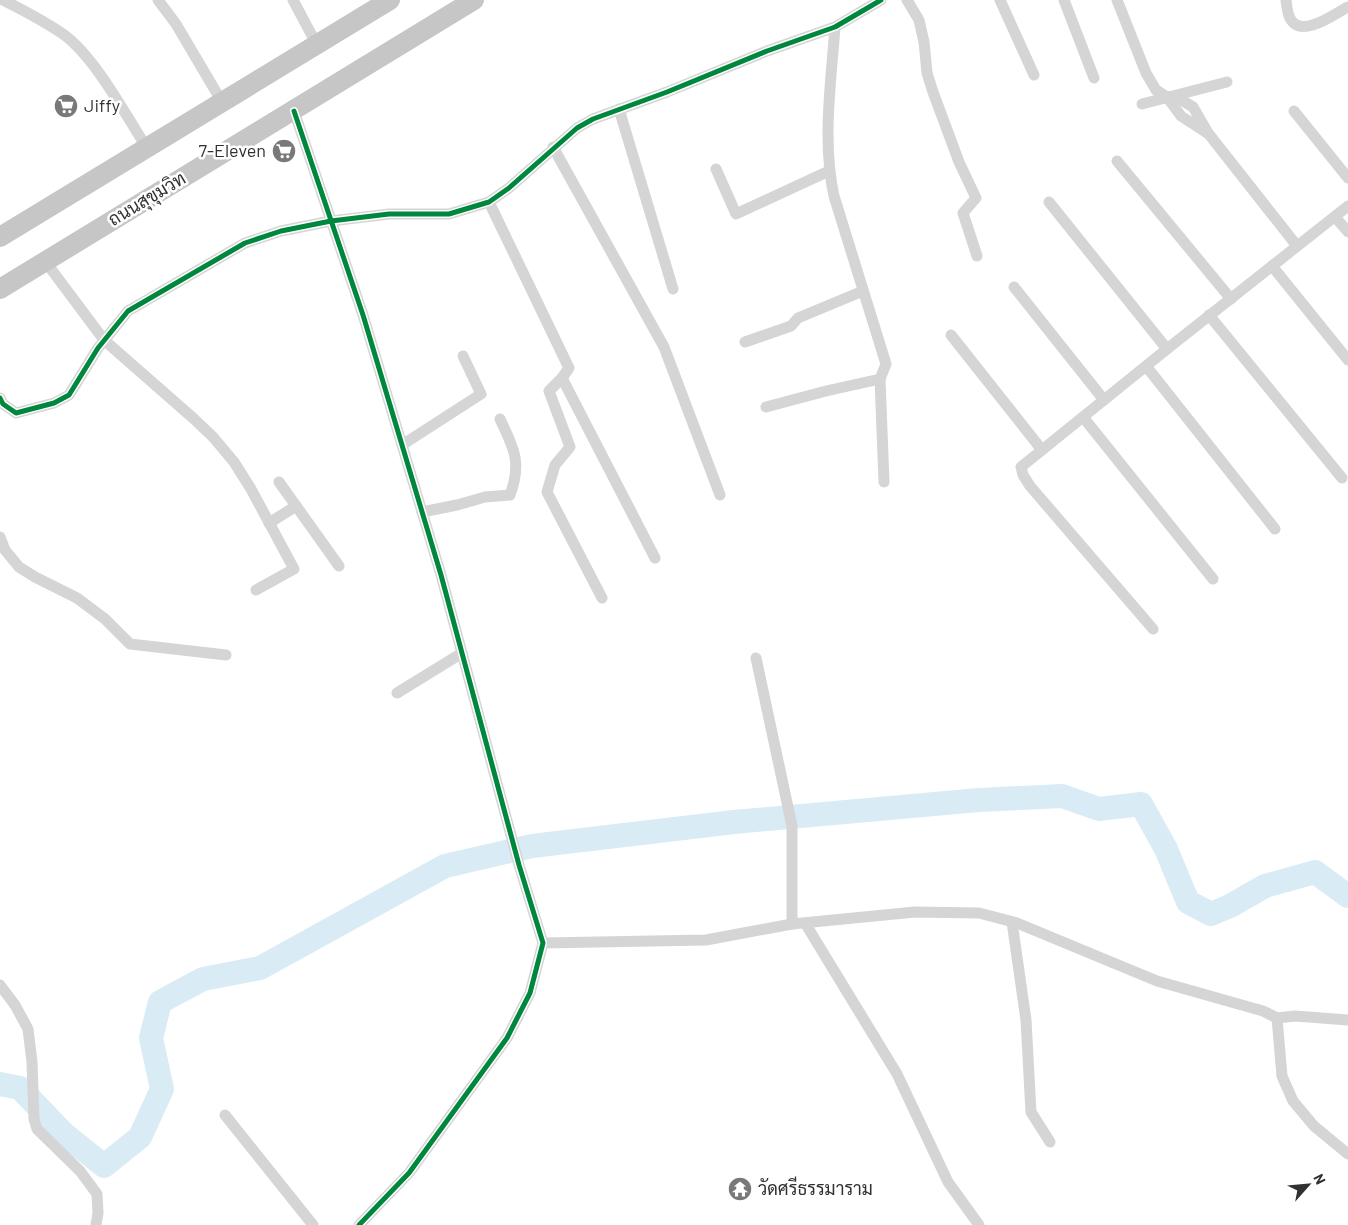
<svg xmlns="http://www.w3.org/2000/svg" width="1348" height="1225" font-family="Barlow,Sarabun,sans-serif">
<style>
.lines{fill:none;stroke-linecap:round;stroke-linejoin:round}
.river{stroke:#d9ebf4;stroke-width:24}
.minor{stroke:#d5d5d5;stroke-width:11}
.trunk{stroke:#c6c6c6;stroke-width:20}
.cycleway-casing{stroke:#fff;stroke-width:8}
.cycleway{stroke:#00873e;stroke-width:5}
.labels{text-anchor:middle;stroke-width:5;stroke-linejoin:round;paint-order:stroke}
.poi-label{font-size:18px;fill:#313131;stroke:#fff;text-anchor:start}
.street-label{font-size:18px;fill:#313131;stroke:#fff}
</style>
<rect width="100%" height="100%" fill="#fff"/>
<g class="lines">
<path class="river" d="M 0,1084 L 20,1088 L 63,1133 L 104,1166 L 140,1137 L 162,1089 L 151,1038 L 160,1002 L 203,979 L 260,968 L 445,866 L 532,846 L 734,822 L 979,800 L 1062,796 L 1099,809 L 1141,804 L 1166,849 L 1188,902 L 1211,914 L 1230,906 L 1265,886 L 1315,872 L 1348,896"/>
<g class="minor">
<path d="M 3,0 C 23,10 44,21 63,34 C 95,57 125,114 147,148"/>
<path d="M 158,0 L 176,24 L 222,102"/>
<path d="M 293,0 L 317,45"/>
<path d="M 907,0 L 919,20 L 924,42 L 927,73 L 933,92 L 959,162 L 976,198 L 963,213 L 977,256"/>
<path d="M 1000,0 L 1034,75"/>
<path d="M 1064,0 L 1094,78"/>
<path d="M 1117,0 L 1146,73 L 1156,90 L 1167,97 L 1181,116 L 1207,133"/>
<path d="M 1286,0 C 1287,6 1287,14 1291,20 C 1303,38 1334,14 1348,7"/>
<path d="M 1167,97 L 1180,99 L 1193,107 L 1208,133 L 1297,246"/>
<path d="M 1142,104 L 1227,82"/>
<path d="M 619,109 L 673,289"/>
<path d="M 294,111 L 363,315 L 441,575 L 519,865 L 543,943 L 530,993 L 507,1038 L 409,1173 L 359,1225"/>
<path d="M 1294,111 L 1348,178"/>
<path d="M 553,147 L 664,347 L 720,495"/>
<path d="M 1117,161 L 1231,299"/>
<path d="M 716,169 L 736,214 L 829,171"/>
<path d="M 489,202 L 569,368 L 562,378 L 549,391 L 570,447 L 555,465 L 547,492 L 602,598"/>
<path d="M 1049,202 L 1167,349"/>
<path d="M 1335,217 L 1348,232"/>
<path d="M 45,261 L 104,340 L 193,418 L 213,437 L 234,462 L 251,489 L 294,569 L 256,590"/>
<path d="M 1272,266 L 1348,360"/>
<path d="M 1014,287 L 1104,400"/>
<path d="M 1209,315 L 1342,478"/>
<path d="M 951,335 L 1042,450"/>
<path d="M 745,342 L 791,326 L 798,318 L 863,291"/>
<path d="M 1146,366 L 1275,529"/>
<path d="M 562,378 L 655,558"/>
<path d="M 880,379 L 884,482"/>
<path d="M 0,398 L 3,404 L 16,413 L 54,403 L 69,395 L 98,348 L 128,311 L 245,243 L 281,231 L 331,221 L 389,214 L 449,214 L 489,202 L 509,188 L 577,128 L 593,119 L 667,92 L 767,51 L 835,27 L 881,0"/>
<path d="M 766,407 L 826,391 L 880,379 L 886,364 L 834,196 C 822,141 831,83 835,27"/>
<path d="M 1083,417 L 1213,579"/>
<path d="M 402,445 L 481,394 L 463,356"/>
<path d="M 279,482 L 339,566"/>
<path d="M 422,512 L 457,505 L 485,497 L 510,495 C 522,463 514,448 500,419"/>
<path d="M 269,523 L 296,506"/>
<path d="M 0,537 L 5,550 L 19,567 L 35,577 L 77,598 L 105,619 L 130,644 L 226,655"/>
<path d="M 1153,629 L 1030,486 L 1023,475 L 1021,467 L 1167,349 L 1348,206"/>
<path d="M 756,658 L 792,826 L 792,924"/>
<path d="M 397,693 L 462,653"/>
<path d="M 1012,922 L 1026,1020 L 1031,1112 L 1050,1142"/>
<path d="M 805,923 L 897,1074 L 948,1182 L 979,1225"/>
<path d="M 543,943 L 706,940 L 792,924 L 915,912 L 979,913 L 1017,923 L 1157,981 L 1263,1011 L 1277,1018 L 1295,1016 L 1348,1020"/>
<path d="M 0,985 L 15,1005 L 28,1029 L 32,1062 L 34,1119 L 37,1129 L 80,1171 L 97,1194 L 98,1213 L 96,1225"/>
<path d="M 1277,1018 L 1282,1076 L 1293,1101 L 1314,1126 L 1348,1154"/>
<path d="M 225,1115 L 313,1225"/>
</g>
<g class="trunk">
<path d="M 0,237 L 390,0"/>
<path d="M 0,289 L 474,0"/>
</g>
<g class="cycleway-casing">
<g id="cycleway">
<path d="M 294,111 L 363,315 L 441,575 L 519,865 L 543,943 L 530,993 L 507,1038 L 409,1173 L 359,1225"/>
<path d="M 0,398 L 3,404 L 16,413 L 54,403 L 69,395 L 98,348 L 128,311 L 245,243 L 281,231 L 331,221 L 389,214 L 449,214 L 489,202 L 509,188 L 577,128 L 593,119 L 667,92 L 767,51 L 835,27 L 881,0"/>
</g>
</g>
<use href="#cycleway" class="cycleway"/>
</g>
<defs>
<g id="supermarket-disc" transform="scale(1.25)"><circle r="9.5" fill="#797979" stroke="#fff"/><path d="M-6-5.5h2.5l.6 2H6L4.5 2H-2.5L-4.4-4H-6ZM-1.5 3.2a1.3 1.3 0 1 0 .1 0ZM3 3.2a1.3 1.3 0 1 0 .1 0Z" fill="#fff"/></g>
<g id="temple-disc" transform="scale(1.25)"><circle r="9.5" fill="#797979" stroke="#fff"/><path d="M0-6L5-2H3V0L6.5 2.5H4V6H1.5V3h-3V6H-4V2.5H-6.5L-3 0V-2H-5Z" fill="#fff"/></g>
</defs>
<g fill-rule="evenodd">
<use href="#supermarket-disc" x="66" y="106"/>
<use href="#supermarket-disc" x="284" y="151"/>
<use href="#temple-disc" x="740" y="1189"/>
</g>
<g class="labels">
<g class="poi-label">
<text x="84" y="112">Jiffy</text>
<text x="266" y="157" text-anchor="end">7-Eleven</text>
<text x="758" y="1195">วัดศรีธรรมาราม</text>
</g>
<g class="street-label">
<text transform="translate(147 199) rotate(-31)" y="6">ถนนสุขุมวิท</text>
</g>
</g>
<g transform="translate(1308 1185) rotate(63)" stroke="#ffffff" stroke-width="4" paint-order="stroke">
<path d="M0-4L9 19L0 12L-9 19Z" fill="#313131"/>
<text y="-8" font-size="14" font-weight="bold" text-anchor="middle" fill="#313131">N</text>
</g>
</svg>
